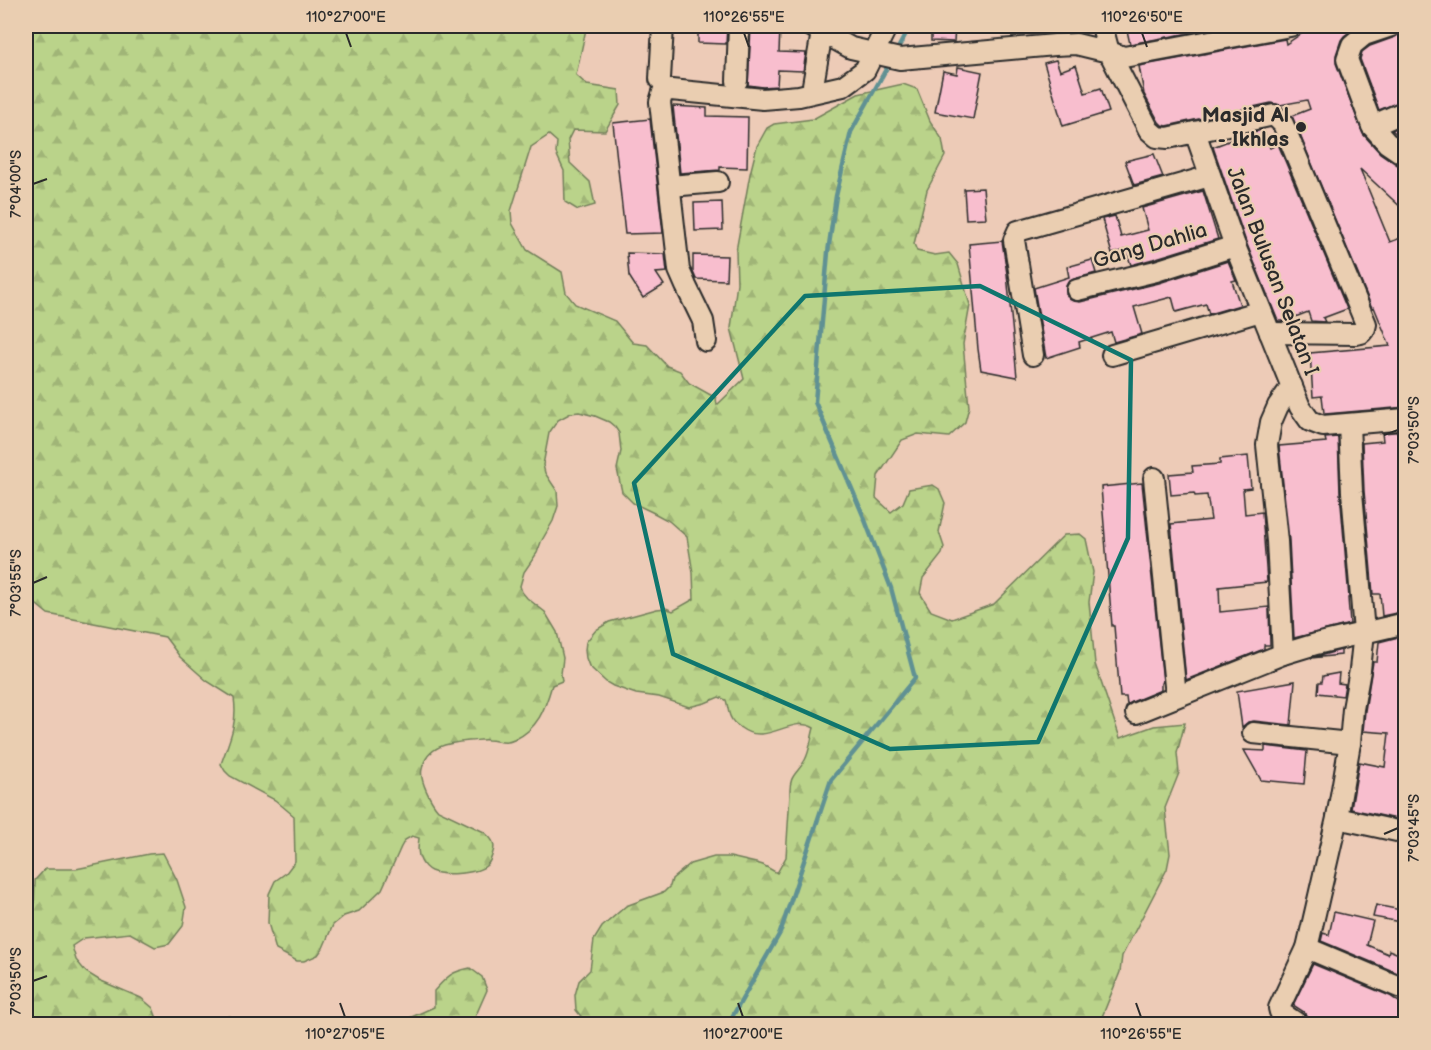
<svg xmlns="http://www.w3.org/2000/svg" width="1431" height="1050" font-family="'Balsamiq Sans',sans-serif">
<style>
.forest{fill:url(#forest-firs);stroke:#727f5a;stroke-width:1.5}
.lines{fill:none;stroke-linecap:round;stroke-linejoin:round}
.stream{stroke:#609193;stroke-width:4.5}
.building{fill:#f8bece;stroke:#2b2b2b;stroke-width:1.5}
.minor-casing{stroke:#2b2b2b;stroke-width:24}
.minor{stroke:#eaceb1;stroke-width:20}
.marked{fill:none;stroke:#0f766e;stroke-width:4.5;stroke-linejoin:round}
.ticks{fill:none;stroke:#2b2b2b;stroke-width:2}
.poi-dot{fill:#2b2b2b;stroke:#eaceb1;stroke-width:2}
.labels{text-anchor:middle;stroke-width:4.5;stroke-linejoin:round;paint-order:stroke}
.poi-label{font-size:21px;font-weight:bold;fill:#2b2b2b;stroke:#eaceb1;text-anchor:end}
.street-label{font-size:21px;fill:#2b2b2b;stroke:#eaceb1}
.neatline{fill:none;stroke:#2b2b2b;stroke-width:2}
.ticks-label{font-size:15px;text-anchor:middle;fill:#2b2b2b}
</style>
<defs>
<pattern id="forest-firs" width="22" height="20" patternUnits="userSpaceOnUse" patternTransform="scale(1.5)"><rect width="22" height="20" fill="#bad38a"/><path d="M5 1l3.5 6h-7zM16 11l3.5 6h-7z" fill="#a0b577"/></pattern>
</defs>
<rect width="100%" height="100%" fill="#edcbb7"/>
<filter id="ink" filterUnits="userSpaceOnUse"><feTurbulence type="fractalNoise" baseFrequency=".0167" numOctaves="2"/><feDisplacementMap in="SourceGraphic" scale="12" xChannelSelector="R" yChannelSelector="G"/><feConvolveMatrix kernelMatrix="1 2 1 2 8 2 1 2 1" color-interpolation-filters="sRGB"/></filter>
<g filter="url(#ink)">
<g class="forest">
<path d="M 26,26 L 588,26 L 586,29 L 576,75 L 587,85 L 619,90 L 620,105 L 605,131 L 573,130 L 568,140 L 570,163 L 590,182 L 595,205 L 578,210 L 565,202 L 564,171 L 556,153 L 557,142 L 549,135 L 531,147 L 511,211 L 512,223 L 527,250 L 562,272 L 566,293 L 575,304 L 615,321 L 633,343 L 647,345 L 667,366 L 680,371 L 689,383 L 716,398 L 717,405 L 744,379 L 731,328 L 737,283 L 736,251 L 750,174 L 757,146 L 767,128 L 774,124 L 813,119 L 858,94 L 903,84 L 917,89 L 930,121 L 942,139 L 945,156 L 927,190 L 914,244 L 917,251 L 935,255 L 949,253 L 958,264 L 970,305 L 963,344 L 969,407 L 965,422 L 949,437 L 918,434 L 902,440 L 878,476 L 876,498 L 891,512 L 903,503 L 909,489 L 933,485 L 939,489 L 945,503 L 939,532 L 944,547 L 942,554 L 923,578 L 920,593 L 931,611 L 952,619 L 994,604 L 1064,535 L 1080,534 L 1086,539 L 1093,572 L 1089,602 L 1095,664 L 1120,738 L 1154,726 L 1185,723 L 1177,753 L 1179,773 L 1165,808 L 1170,854 L 1167,869 L 1122,956 L 1120,972 L 1102,1017 L 1102,1024 L 587,1024 L 576,1010 L 575,995 L 579,981 L 590,970 L 594,940 L 602,927 L 626,906 L 664,892 L 670,886 L 672,879 L 690,864 L 714,857 L 730,857 L 756,863 L 763,865 L 777,873 L 786,857 L 790,794 C 789,774 797,775 805,760 C 810,751 811,738 814,728 C 792,714 766,747 741,728 C 737,725 733,723 731,718 C 728,713 728,706 726,700 L 719,697 L 705,703 L 689,707 L 659,697 L 636,694 L 613,686 L 606,682 L 589,666 L 586,658 L 585,650 L 586,642 L 596,630 L 609,622 L 657,609 L 666,608 L 673,611 L 694,599 L 693,573 L 687,537 L 669,521 L 654,513 L 633,503 L 622,492 L 617,469 L 621,451 L 619,433 L 615,427 L 609,422 L 595,416 L 579,412 L 571,413 L 558,420 L 549,433 L 543,465 L 545,473 L 557,491 L 558,506 L 553,521 L 541,542 L 537,553 L 524,572 L 520,586 L 522,592 L 527,598 L 545,612 L 557,632 L 563,658 L 561,674 L 562,681 L 552,685 C 545,709 538,729 514,740 C 504,745 498,740 488,740 C 482,739 475,741 469,741 C 449,743 427,745 422,769 C 419,780 431,802 438,810 L 484,832 C 491,838 496,843 493,852 C 492,856 490,862 487,865 C 478,874 443,876 431,871 C 427,869 423,865 421,861 C 417,854 418,846 419,838 L 412,836 L 405,840 L 401,847 L 382,889 L 359,911 L 344,916 L 333,925 L 323,948 L 318,955 L 304,961 L 297,961 L 276,950 L 268,923 L 269,894 L 275,881 L 286,873 L 295,861 L 294,816 L 275,800 L 230,776 L 225,771 L 221,764 C 229,741 238,724 234,698 L 207,681 L 180,657 L 165,637 L 48,614 L 26,596 Z"/>
<path d="M 163,853 L 177,880 L 186,907 L 183,926 L 169,944 L 155,947 L 130,933 L 84,938 L 72,946 L 76,960 L 86,972 L 99,980 L 141,998 L 153,1008 L 159,1024 L 26,1024 L 26,920 L 34,910 L 35,880 L 45,869 L 76,869 L 149,854 Z"/>
<path d="M 470,968 L 482,977 L 487,990 L 472,1024 L 396,1024 L 434,1007 L 434,991 C 447,977 450,972 470,968 Z"/>
<path d="M 229,1016 L 250,1024 L 251,1024 L 210,1024 Z"/>
</g>
<g class="lines">
<g class="stream">
<path d="M 896,52 L 910,26"/>
<path d="M 728,1024 L 780,933 L 831,780 L 915,678 L 891,588 L 863,515 L 815,402 L 828,252 L 836,196 L 851,132 L 890,62"/>
</g>
</g>
<g class="building">
<path d="M 698,26 L 727,26 L 726,44 L 698,43 Z"/>
<path d="M 931,26 L 955,26 L 954,42 L 931,41 Z"/>
<path d="M 1126,26 L 1227,26 L 1130,44 Z"/>
<path d="M 1313,26 L 1357,26 L 1344,36 L 1341,40 L 1336,55 L 1336,63 L 1363,134 L 1380,153 L 1399,166 L 1406,168 L 1406,212 L 1360,169 L 1390,242 L 1406,236 L 1406,327 L 1404,327 L 1406,347 L 1406,407 L 1325,414 L 1324,413 L 1322,396 L 1313,397 L 1310,353 L 1390,346 L 1374,307 L 1372,308 L 1292,116 L 1310,109 L 1307,100 L 1280,105 L 1271,103 L 1167,126 L 1162,125 L 1159,122 L 1144,94 L 1139,66 L 1285,39 L 1286,44 Z"/>
<path d="M 1403,26 L 1406,26 L 1406,99 L 1379,110 L 1360,59 L 1362,52 L 1370,46 L 1395,37 L 1400,34 L 1403,29 Z"/>
<path d="M 751,27 L 780,29 L 779,52 L 806,53 L 803,71 L 778,70 L 777,86 L 763,87 L 748,85 Z"/>
<path d="M 1056,60 L 1060,71 L 1076,65 L 1085,93 L 1101,88 L 1109,112 L 1063,126 L 1044,63 Z"/>
<path d="M 958,67 L 982,72 L 973,119 L 935,112 L 943,71 L 957,74 Z"/>
<path d="M 673,106 L 707,108 L 707,116 L 748,117 L 747,168 L 720,167 L 720,170 L 680,173 Z"/>
<path d="M 650,119 L 663,233 L 625,234 L 613,123 Z"/>
<path d="M 1406,124 L 1406,141 L 1392,130 Z"/>
<path d="M 1263,130 L 1270,148 L 1278,144 L 1347,309 L 1323,318 L 1325,322 L 1311,321 L 1308,312 L 1285,321 L 1278,321 L 1246,242 L 1213,147 L 1249,133 Z"/>
<path d="M 1154,154 L 1163,177 L 1134,185 L 1125,161 Z"/>
<path d="M 983,188 L 986,218 L 966,219 L 964,189 Z"/>
<path d="M 1203,191 L 1218,239 L 1153,259 L 1131,265 L 1126,250 L 1112,254 L 1102,219 L 1115,216 L 1121,237 L 1148,230 L 1142,208 Z"/>
<path d="M 722,202 L 723,230 L 695,231 L 694,203 Z"/>
<path d="M 1002,241 L 1007,274 L 1017,377 L 981,370 L 978,349 L 969,244 Z"/>
<path d="M 627,253 L 665,254 L 667,272 L 656,273 L 664,285 L 643,298 L 629,276 Z"/>
<path d="M 693,255 L 727,256 L 726,280 L 696,279 L 693,272 Z"/>
<path d="M 1092,260 L 1096,273 L 1074,279 L 1068,282 L 1066,286 L 1066,293 L 1069,299 L 1073,301 L 1080,302 L 1159,283 L 1228,261 L 1236,280 L 1232,281 L 1240,305 L 1209,314 L 1206,304 L 1176,312 L 1172,297 L 1134,307 L 1142,334 L 1114,342 L 1111,332 L 1079,342 L 1080,347 L 1046,358 L 1034,288 L 1069,277 L 1067,267 Z"/>
<path d="M 1406,431 L 1406,611 L 1382,616 L 1380,594 L 1373,594 L 1364,491 L 1362,443 L 1383,441 L 1382,433 Z"/>
<path d="M 1338,437 L 1340,493 L 1349,598 L 1348,598 L 1350,624 L 1294,638 L 1289,540 L 1279,446 L 1326,442 L 1325,438 Z"/>
<path d="M 1248,456 L 1251,488 L 1243,489 L 1245,514 L 1262,512 L 1267,582 L 1219,587 L 1220,612 L 1269,607 L 1270,645 L 1264,645 L 1264,649 L 1186,680 L 1171,524 L 1211,520 L 1207,495 L 1195,496 L 1194,493 L 1171,495 L 1169,474 L 1193,472 L 1192,466 L 1220,464 L 1220,459 Z"/>
<path d="M 1142,483 L 1163,682 L 1161,683 L 1161,690 L 1132,702 L 1127,705 L 1126,697 L 1120,697 L 1114,626 L 1112,626 L 1101,487 Z"/>
<path d="M 1406,635 L 1406,821 L 1351,809 L 1359,762 L 1385,767 L 1389,733 L 1363,731 L 1365,711 L 1373,662 L 1377,662 L 1379,642 Z"/>
<path d="M 1341,650 L 1341,655 L 1311,658 L 1319,656 Z"/>
<path d="M 1339,673 L 1338,683 L 1345,684 L 1343,696 L 1318,693 L 1319,682 L 1322,682 L 1323,676 Z"/>
<path d="M 1295,681 L 1291,725 L 1254,721 L 1248,722 L 1242,727 L 1237,691 Z"/>
<path d="M 1265,746 L 1307,751 L 1304,784 L 1261,780 L 1244,750 L 1265,751 Z"/>
<path d="M 1376,905 L 1406,911 L 1406,923 L 1373,917 Z"/>
<path d="M 1334,912 L 1373,921 L 1367,945 L 1388,954 L 1389,950 L 1406,957 L 1400,974 L 1321,941 L 1323,933 L 1329,935 Z"/>
<path d="M 1313,964 L 1390,996 L 1406,1007 L 1406,1024 L 1316,1024 L 1309,1020 L 1304,1012 L 1293,1005 Z"/>
</g>
<g class="lines">
<g class="minor-casing">
<g id="minor">
<path d="M 811,26 L 851,48 L 900,59 L 1055,45 L 1076,44 L 1109,52 L 1124,57 L 1290,26"/>
<path d="M 1102,26 L 1109,52 L 1149,130 L 1157,137 L 1168,138 L 1195,132 L 1235,246 L 1300,407 L 1310,421 L 1323,426 L 1406,419"/>
<path d="M 1391,26 L 1364,35 L 1352,45 L 1347,59 L 1372,126 L 1387,143 L 1406,156"/>
<path d="M 660,79 L 663,26"/>
<path d="M 737,81 L 739,26"/>
<path d="M 813,85 L 822,32"/>
<path d="M 1372,126 L 1406,111"/>
<path d="M 1195,132 L 1274,115 L 1283,124 L 1366,324 L 1365,328 L 1361,333 L 1356,334 L 1270,333"/>
<path d="M 670,186 L 718,182"/>
<path d="M 1077,290 L 1156,271 L 1235,246"/>
<path d="M 706,341 L 703,321 L 686,286 L 679,270 L 660,102 L 663,92 L 671,90 L 763,99 L 799,96 L 843,86 L 865,70 L 887,26"/>
<path d="M 1033,355 L 1014,240 L 1018,231 L 1210,176"/>
<path d="M 1112,355 L 1261,311"/>
<path d="M 1154,478 L 1176,696"/>
<path d="M 1283,654 L 1277,541 L 1267,445 L 1271,422 L 1278,406 L 1292,386"/>
<path d="M 1136,713 L 1283,654 L 1316,644 L 1406,623"/>
<path d="M 1253,733 L 1350,743"/>
<path d="M 1337,818 L 1406,833"/>
<path d="M 1307,948 L 1406,990"/>
<path d="M 1298,1024 L 1280,1012 L 1279,1008 L 1307,948 L 1337,818 L 1350,743 L 1353,709 L 1360,670 L 1364,632 L 1352,492 L 1349,424"/>
</g>
</g>
<use href="#minor" class="minor"/>
</g>
</g>
<path class="marked" d="M 980,286 L 1131,360 L 1128,538 L 1038,742 L 890,749 L 673,654 L 634,483 L 805,296 Z"/>
<path class="ticks" d="M 346,33 L 351,47M 744,33 L 749,47M 1142,33 L 1147,47M 33,184 L 47,179M 1384,435 L 1398,430M 33,583 L 47,577M 1384,834 L 1398,828M 33,981 L 47,976M 340,1003 L 345,1017M 738,1003 L 743,1017M 1136,1003 L 1141,1017"/>
<circle class="poi-dot" cx="1301" cy="127" r="6"/>
<g class="labels">
<g class="poi-label">
<text x="1289" y="122">Masjid Al<tspan x="1289" dy="24">- Ikhlas</tspan></text>
</g>
<g class="street-label">
<text transform="translate(1150 245) rotate(-16)" y="7">Gang Dahlia</text>
<text transform="translate(1273 271) rotate(69)" y="7">Jalan Bulusan Selatan I</text>
</g>
</g>
<rect width="1431" height="1050" fill="none" stroke="#eaceb1" stroke-width="66"/>
<rect x="33" y="33" width="1365" height="984" class="neatline"/>
<g class="ticks-label">
<text x="346" y="22">110°27'00"E</text>
<text x="744" y="22">110°26'55"E</text>
<text x="1142" y="22">110°26'50"E</text>
<text transform="translate(16 184) rotate(-90)" y="5">7°04'00"S</text>
<text transform="translate(1414 430) rotate(-90)" y="5">7°03'50"S</text>
<text transform="translate(16 583) rotate(-90)" y="5">7°03'55"S</text>
<text transform="translate(1414 828) rotate(-90)" y="5">7°03'45"S</text>
<text transform="translate(16 981) rotate(-90)" y="5">7°03'50"S</text>
<text x="345" y="1039">110°27'05"E</text>
<text x="743" y="1039">110°27'00"E</text>
<text x="1141" y="1039">110°26'55"E</text>
</g>
</svg>
